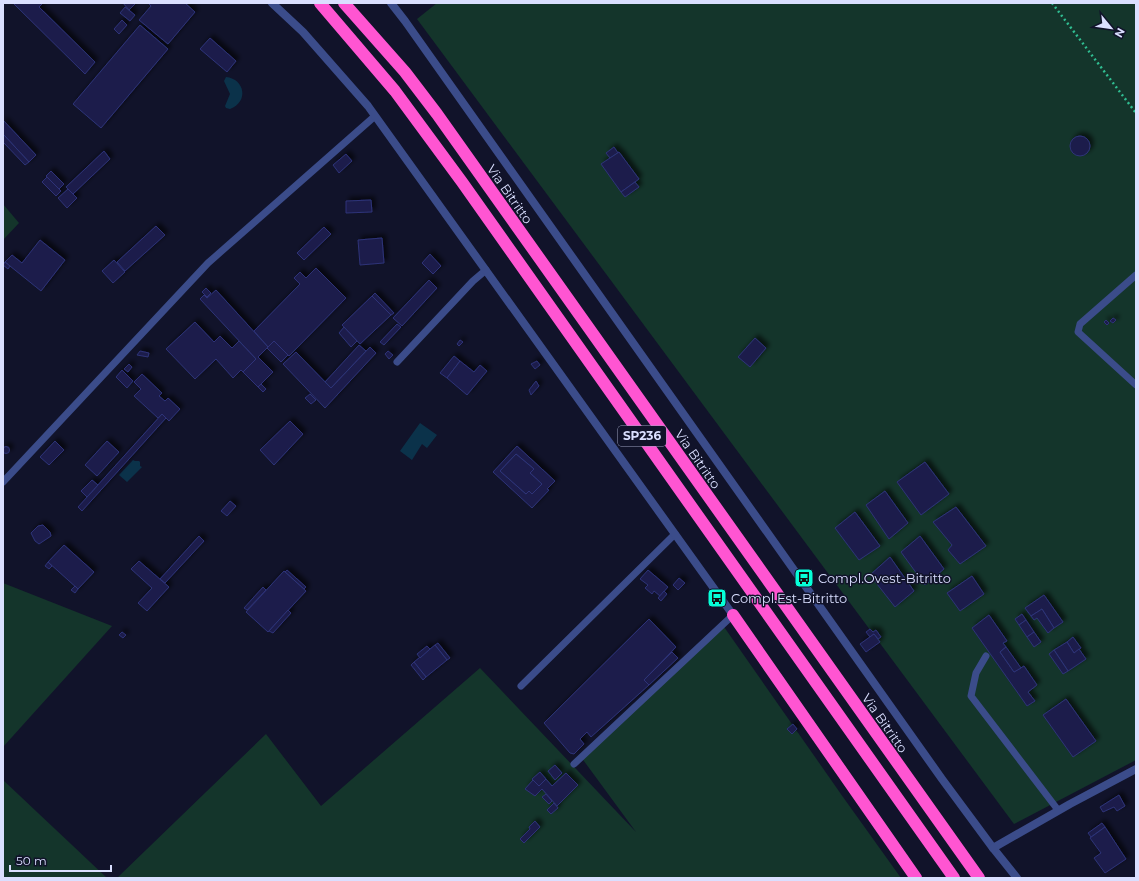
<svg xmlns="http://www.w3.org/2000/svg" width="1139" height="881" font-family="Montserrat,sans-serif">
<style>
.green{fill:#14352b}
.water{fill:#0b324a}
.building{fill:#1c1f4c;stroke:#2e3378;fill-rule:evenodd;filter:url(#shadow)}
.lines{fill:none;stroke-linecap:round;stroke-linejoin:round}
.path{stroke:#30bd91;stroke-width:2.5;stroke-dasharray:2 3;stroke-linecap:butt}
.lane{stroke:#3b4c8a;stroke-width:7}
.street{stroke:#3b4c8a;stroke-width:8}
.highway{stroke:#ff55d2;stroke-width:12}
.labels{text-anchor:middle;stroke-width:3;stroke-linejoin:round;paint-order:stroke}
.shield{fill:#11132a;stroke:#9ea2bf;stroke-width:1}
.shield-label{font-size:12px;font-weight:bold;fill:#dadfff}
.street-label{font-size:13px;fill:#dadfff;stroke:#11132a}
.poi-label{font-size:13px;fill:#dadfff;stroke:#11132a;text-anchor:start}
</style>
<defs>
<filter id="shadow"><feDropShadow dx="3.5" dy="-3.5" stdDeviation="2" flood-color="#0009"/></filter>
</defs>
<rect width="100%" height="100%" fill="#11132a"/>
<g class="green">
<path d="M 437,3 L 1136,3 L 1136,760 L 1014,824 L 417,19 Z"/>
<path d="M 3,204 L 19,223 L 3,240 Z"/>
<path d="M 3,583 L 112,626 L 3,747 Z"/>
<path d="M 722,624 L 843,797 L 901,878 L 117,878 L 266,734 L 321,806 L 480,668 L 636,832 L 581,757 Z"/>
<path d="M 3,780 L 107,878 L 3,878 Z"/>
</g>
<g class="water">
<path d="M 226,77 C 245,79 249,102 230,109 L 226,108 L 225,106 L 230,94 L 224,81 Z"/>
<path d="M 420,423 L 437,435 L 427,448 L 422,444 L 412,460 L 400,451 Z"/>
<path d="M 133,460 L 135,461 L 139,461 L 140,462 L 140,466 L 142,467 L 127,482 L 119,475 Z"/>
</g>
<g class="building">
<path d="M 13,3 L 43,3 L 39,7 L 95,62 L 85,74 Z"/>
<path d="M 123,3 L 136,3 L 129,10 Z"/>
<path d="M 148,3 L 185,3 L 195,12 L 168,44 L 139,20 L 151,6 Z"/>
<path d="M 125,7 L 135,15 L 130,21 L 120,13 Z"/>
<path d="M 122,20 L 127,25 L 119,34 L 114,29 Z"/>
<path d="M 140,25 L 168,49 L 101,128 L 73,104 Z"/>
<path d="M 210,38 L 236,61 L 227,72 L 200,49 Z"/>
<path d="M 3,120 L 36,155 L 29,162 L 3,134 Z"/>
<path d="M 3,134 L 29,162 L 25,165 L 3,142 Z"/>
<circle cx="1080" cy="146" r="10"/>
<path d="M 614,147 L 618,153 L 610,158 L 606,153 Z"/>
<path d="M 104,151 L 110,159 L 73,194 L 66,187 Z"/>
<path d="M 619,152 L 639,179 L 621,192 L 601,164 Z"/>
<path d="M 346,154 L 352,161 L 339,173 L 333,165 Z"/>
<path d="M 51,171 L 64,184 L 59,189 L 46,176 Z"/>
<path d="M 47,177 L 61,191 L 56,196 L 42,182 Z"/>
<path d="M 635,182 L 639,187 L 625,197 L 621,192 Z"/>
<path d="M 68,189 L 77,198 L 67,208 L 58,198 Z"/>
<path d="M 371,200 L 372,212 L 346,213 L 346,201 Z"/>
<path d="M 156,226 L 165,235 L 125,271 L 117,262 Z"/>
<path d="M 324,227 L 331,234 L 304,260 L 297,253 Z"/>
<path d="M 382,238 L 384,263 L 360,265 L 358,240 Z"/>
<path d="M 40,240 L 65,260 L 41,291 L 5,262 L 12,255 L 22,263 Z"/>
<path d="M 430,254 L 441,266 L 433,274 L 422,263 Z"/>
<path d="M 114,260 L 125,272 L 113,283 L 102,271 Z"/>
<path d="M 5,262 L 10,266 L 8,269 L 3,265 Z"/>
<path d="M 316,268 L 346,298 L 289,356 L 274,341 L 268,347 L 254,331 L 300,284 L 294,278 L 300,272 L 306,278 Z"/>
<path d="M 429,280 L 437,288 L 402,326 L 393,318 Z"/>
<path d="M 206,288 L 211,293 L 207,297 L 202,292 Z"/>
<path d="M 216,290 L 268,347 L 258,357 L 273,372 L 258,387 L 243,372 L 256,359 L 200,299 L 204,295 L 207,298 Z"/>
<path d="M 375,293 L 394,313 L 391,315 L 372,296 Z"/>
<path d="M 372,296 L 391,315 L 360,344 L 342,325 Z"/>
<path d="M 1113,318 L 1116,320 L 1113,323 L 1110,321 Z"/>
<path d="M 1106,320 L 1109,323 L 1107,325 L 1104,322 Z"/>
<path d="M 195,322 L 214,342 L 220,336 L 232,348 L 239,341 L 256,359 L 243,372 L 241,370 L 233,378 L 216,359 L 195,379 L 166,349 Z"/>
<path d="M 397,324 L 401,327 L 384,345 L 380,342 Z"/>
<path d="M 344,327 L 357,341 L 351,347 L 339,333 Z"/>
<path d="M 755,338 L 766,348 L 750,367 L 738,357 Z"/>
<path d="M 460,340 L 463,342 L 459,346 L 457,344 Z"/>
<path d="M 274,341 L 288,355 L 281,362 L 267,348 Z"/>
<path d="M 359,345 L 366,351 L 331,388 L 325,382 Z"/>
<path d="M 370,347 L 376,353 L 325,408 L 283,364 L 296,352 L 331,388 Z"/>
<path d="M 140,351 L 149,353 L 148,357 L 137,355 Z"/>
<path d="M 388,351 L 393,355 L 389,359 L 385,354 Z"/>
<path d="M 454,356 L 460,361 L 447,378 L 440,373 Z"/>
<path d="M 460,361 L 474,372 L 480,365 L 487,371 L 467,395 L 447,378 Z"/>
<path d="M 537,361 L 540,365 L 535,369 L 531,364 Z"/>
<path d="M 129,364 L 132,367 L 128,372 L 124,369 Z"/>
<path d="M 122,370 L 133,381 L 127,388 L 116,377 Z"/>
<path d="M 142,374 L 162,393 L 159,396 L 165,401 L 168,398 L 180,409 L 169,421 L 162,414 L 158,418 L 134,396 L 141,389 L 134,382 Z"/>
<path d="M 536,381 L 539,386 L 531,395 L 529,390 Z"/>
<path d="M 261,384 L 266,389 L 263,392 L 258,387 Z"/>
<path d="M 310,394 L 316,400 L 311,404 L 305,398 Z"/>
<path d="M 162,414 L 166,418 L 82,511 L 78,507 Z"/>
<path d="M 290,421 L 303,434 L 274,465 L 260,450 Z"/>
<path d="M 55,441 L 64,450 L 49,465 L 40,457 Z"/>
<path d="M 107,441 L 119,452 L 97,476 L 85,465 Z"/>
<path d="M 517,446 L 555,481 L 547,489 L 549,490 L 532,508 L 493,472 ZM 516,454 L 534,469 L 530,473 L 542,484 L 532,494 L 529,491 L 526,494 L 500,471 Z"/>
<circle cx="6" cy="450" r="3.5"/>
<path d="M 516,454 L 534,469 L 530,473 L 542,484 L 532,494 L 529,491 L 526,494 L 500,471 Z"/>
<path d="M 925,462 L 949,494 L 921,515 L 897,482 Z"/>
<path d="M 92,480 L 98,485 L 87,497 L 81,491 Z"/>
<path d="M 885,491 L 908,523 L 889,539 L 866,505 Z"/>
<path d="M 230,501 L 236,506 L 227,516 L 221,511 Z"/>
<path d="M 956,507 L 986,546 L 960,564 L 948,550 L 952,545 L 933,522 Z"/>
<path d="M 855,512 L 880,546 L 859,560 L 835,528 Z"/>
<path d="M 43,525 L 50,532 L 51,536 L 39,544 L 35,541 L 31,533 L 38,526 Z"/>
<path d="M 199,536 L 204,541 L 165,583 L 160,579 Z"/>
<path d="M 920,536 L 944,569 L 925,585 L 901,552 Z"/>
<path d="M 64,545 L 94,572 L 78,589 L 48,562 Z"/>
<path d="M 890,557 L 914,591 L 895,607 L 870,575 Z"/>
<path d="M 139,561 L 169,587 L 147,611 L 138,603 L 152,588 L 131,569 Z"/>
<path d="M 48,562 L 52,566 L 49,569 L 45,566 Z"/>
<path d="M 287,570 L 306,587 L 304,589 L 285,572 Z"/>
<path d="M 648,570 L 668,587 L 660,596 L 654,591 L 652,594 L 645,588 L 648,585 L 640,579 Z"/>
<path d="M 284,571 L 306,591 L 268,632 L 246,612 Z"/>
<path d="M 972,576 L 984,594 L 960,611 L 947,593 Z"/>
<path d="M 679,578 L 685,583 L 678,590 L 673,585 Z"/>
<path d="M 75,586 L 78,589 L 75,593 L 71,590 Z"/>
<path d="M 263,587 L 266,590 L 247,610 L 244,608 Z"/>
<path d="M 664,591 L 667,594 L 661,601 L 658,598 Z"/>
<path d="M 1044,595 L 1063,622 L 1054,628 L 1042,609 L 1031,616 L 1025,608 Z"/>
<path d="M 1042,609 L 1054,628 L 1048,633 L 1037,618 L 1034,620 L 1031,616 Z"/>
<path d="M 288,610 L 291,613 L 273,633 L 269,631 Z"/>
<path d="M 1022,614 L 1026,620 L 1019,625 L 1015,619 Z"/>
<path d="M 989,615 L 1007,641 L 1003,643 L 1006,647 L 1000,652 L 1014,672 L 1024,666 L 1037,685 L 1028,692 L 1035,701 L 1027,706 L 972,628 Z"/>
<path d="M 649,619 L 676,647 L 644,680 L 649,685 L 591,737 L 587,732 L 580,739 L 584,744 L 574,754 L 570,753 L 544,723 Z"/>
<path d="M 1026,620 L 1034,632 L 1027,637 L 1019,625 Z"/>
<path d="M 870,629 L 873,632 L 876,630 L 881,637 L 878,639 L 874,634 L 870,637 L 866,632 Z"/>
<path d="M 122,632 L 126,635 L 123,638 L 119,635 Z"/>
<path d="M 1034,632 L 1041,642 L 1034,647 L 1027,637 Z"/>
<path d="M 874,634 L 880,642 L 866,652 L 860,644 Z"/>
<path d="M 1073,637 L 1081,648 L 1074,653 L 1067,642 Z"/>
<path d="M 1067,642 L 1074,653 L 1079,649 L 1086,659 L 1068,671 L 1054,650 Z"/>
<path d="M 438,643 L 450,658 L 447,660 L 435,645 Z"/>
<path d="M 435,645 L 447,660 L 426,677 L 414,662 Z"/>
<path d="M 427,646 L 430,649 L 420,658 L 417,654 Z"/>
<path d="M 1006,647 L 1021,668 L 1014,672 L 1000,652 Z"/>
<path d="M 1054,650 L 1068,671 L 1063,674 L 1049,654 Z"/>
<path d="M 672,652 L 678,658 L 649,685 L 644,680 Z"/>
<path d="M 414,662 L 426,677 L 423,680 L 411,665 Z"/>
<path d="M 1066,699 L 1096,741 L 1073,757 L 1043,715 Z"/>
<path d="M 793,724 L 797,729 L 792,734 L 787,729 Z"/>
<path d="M 555,765 L 562,773 L 555,780 L 548,771 Z"/>
<path d="M 540,772 L 546,779 L 539,786 L 532,779 Z"/>
<path d="M 566,773 L 578,785 L 557,806 L 542,789 L 535,796 L 525,789 L 533,780 L 539,786 L 546,779 L 552,786 Z"/>
<path d="M 546,794 L 552,801 L 549,804 L 542,797 Z"/>
<path d="M 1119,795 L 1125,806 L 1117,811 L 1114,807 L 1103,812 L 1100,807 Z"/>
<path d="M 554,803 L 558,808 L 551,814 L 547,810 Z"/>
<path d="M 535,821 L 540,827 L 524,843 L 520,839 L 530,829 L 529,827 Z"/>
<path d="M 1102,823 L 1105,827 L 1091,837 L 1088,833 Z"/>
<path d="M 1105,827 L 1126,859 L 1105,873 L 1094,858 L 1101,853 L 1090,838 Z"/>
</g>
<g class="lines">
<path class="path" d="M 1052,3 L 1136,113"/>
<g class="lane">
<path d="M 1136,275 L 1080,324 L 1078,332 L 1136,385"/>
<path d="M 397,362 L 473,281 L 486,270"/>
<path d="M 3,482 L 208,263 L 375,116"/>
<path d="M 986,656 L 976,673 L 971,696 L 1058,810"/>
<path d="M 521,686 L 675,534"/>
<path d="M 574,764 L 733,615"/>
</g>
<g class="street">
<path d="M 272,3 L 303,32 L 368,106 L 733,615"/>
<path d="M 391,3 L 405,21 L 942,779 L 993,848 L 1017,878"/>
<path d="M 993,848 L 1070,804 L 1136,769"/>
</g>
<g class="highway">
<path d="M 320,3 L 395,91 L 462,182 L 954,878"/>
<path d="M 344,3 L 405,72 L 437,114 L 979,878"/>
<path d="M 733,615 L 916,878"/>
</g>
</g>
<defs>
<g id="bus-square" transform="scale(1)"><rect x="-9" y="-9" width="18" height="18" rx="4" fill="#06ffd8" stroke="#11132a"/><path d="M-5-6H5V4H4V6H2V4H-2V6H-4V4H-5ZM-3.5-4V0h7V-4ZM-3.5 1.2v1.5H-2V1.2ZM2 1.2v1.5H3.5V1.2Z" fill="#111"/></g>
</defs>
<g fill-rule="evenodd">
<use href="#bus-square" x="804" y="578"/>
<use href="#bus-square" x="717" y="598"/>
</g>
<g class="labels">
<rect class="shield" x="618" y="426" width="48" height="20" rx="3"/>
<g class="shield-label">
<text x="642" y="440">SP236</text>
</g>
<g class="street-label">
<text transform="translate(510 194) rotate(55)" y="5">Via Bitritto</text>
<text transform="translate(698 459) rotate(55)" y="5">Via Bitritto</text>
<text transform="translate(885 723) rotate(55)" y="5">Via Bitritto</text>
</g>
<g class="poi-label">
<text x="818" y="583">Compl.Ovest-Bitritto</text>
<text x="731" y="603">Compl.Est-Bitritto</text>
</g>
</g>
<rect width="1139" height="881" fill="none" stroke="#dadfff" stroke-width="8"/>
<g transform="translate(1111 28) rotate(119)" stroke="#11132a" stroke-width="3" paint-order="stroke">
<path d="M0-3L7 15L0 10L-7 15Z" fill="#dadfff"/>
<text y="-6" font-size="11" font-weight="bold" text-anchor="middle" fill="#dadfff">N</text>
</g>
<path d="M10 865v6h101v-6" fill="none" stroke="#dadfff" stroke-width="2"/>
<text x="16" y="865" font-size="12" fill="#dadfff" stroke="#11132a" stroke-width="3" paint-order="stroke">50 m</text>
</svg>
